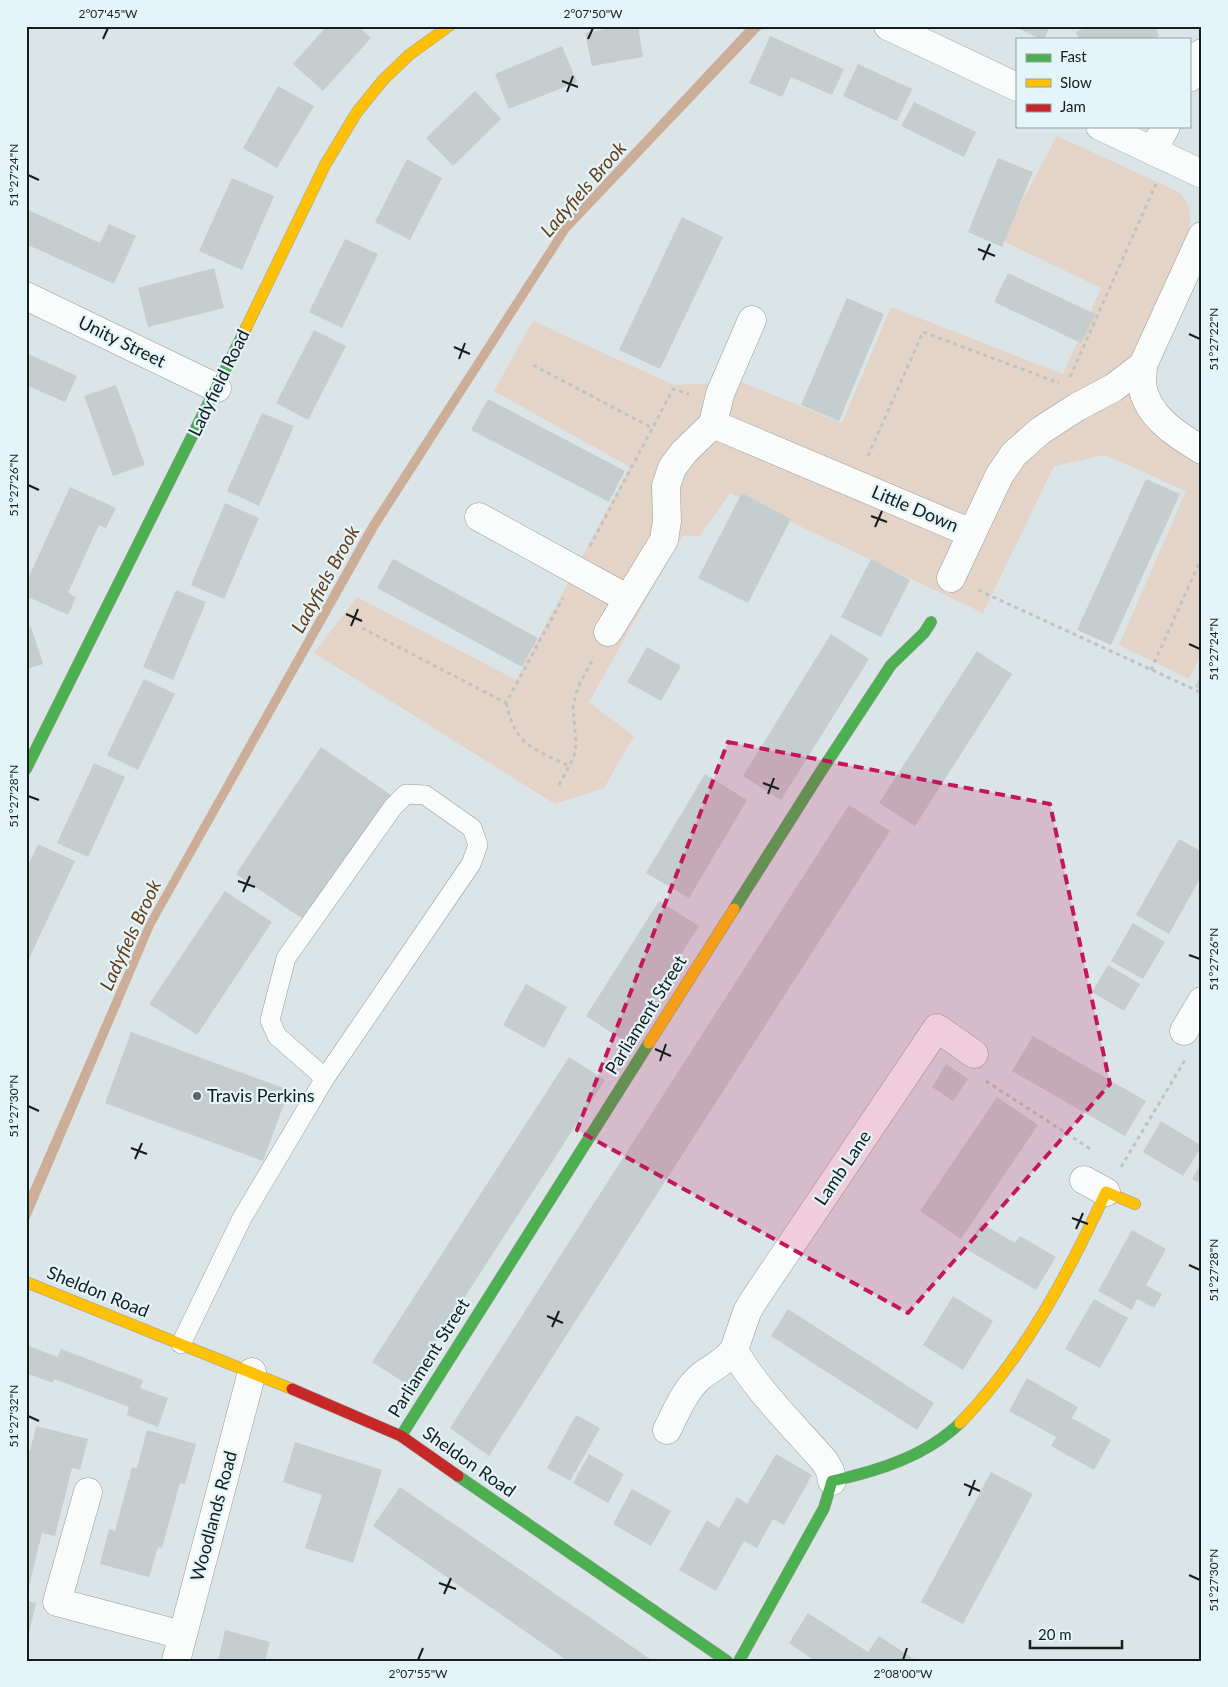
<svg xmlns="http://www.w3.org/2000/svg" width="1228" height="1687" font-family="Lato,sans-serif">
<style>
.green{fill:#e3d4c7}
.water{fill:#cbad98}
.building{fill:#c6cdcf}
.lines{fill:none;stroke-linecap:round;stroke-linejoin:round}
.lane-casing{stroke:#959c9d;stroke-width:20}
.street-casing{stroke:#959c9d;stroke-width:29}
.fast-casing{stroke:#959c9d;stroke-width:12}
.slow-casing{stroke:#959c9d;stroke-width:12}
.jam-casing{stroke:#959c9d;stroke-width:12}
.path{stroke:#bec2c2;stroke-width:3;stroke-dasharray:4 4;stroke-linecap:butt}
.lane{stroke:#fafbfb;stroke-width:19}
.street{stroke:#fafbfb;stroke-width:28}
.fast{stroke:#4caf50;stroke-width:11}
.slow{stroke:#ffc107;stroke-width:11}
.jam{stroke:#c62828;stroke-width:11}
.marked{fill:#c2185b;fill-opacity:0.2;stroke:#c2185b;stroke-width:4;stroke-dasharray:10 6;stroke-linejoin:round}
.ticks{fill:none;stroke:#161d1e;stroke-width:2}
.poi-dot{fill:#5b6364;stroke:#e3f5f8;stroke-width:2}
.labels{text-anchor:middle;stroke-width:4.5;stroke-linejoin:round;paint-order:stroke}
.street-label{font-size:18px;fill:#161d1e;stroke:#e3f5f8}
.poi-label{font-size:18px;fill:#161d1e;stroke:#e3f5f8;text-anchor:start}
.water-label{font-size:19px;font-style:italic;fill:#693b17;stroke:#e3f5f8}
.neatline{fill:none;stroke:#161d1e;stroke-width:2}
.ticks-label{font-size:12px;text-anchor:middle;fill:#161d1e}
</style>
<rect width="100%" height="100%" fill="#dbe4e6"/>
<path class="green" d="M 1057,136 L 1179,192 C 1192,206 1192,216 1188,234 L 1140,340 L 1141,419 L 1182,454 L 1202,464 L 1202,652 L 1189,679 L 1119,645 L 1186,491 L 1105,455 L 1054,466 L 983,613 L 730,493 L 700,536 L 682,536 L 589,702 L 634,736 L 604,788 L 555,804 L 314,653 L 357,597 L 516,680 L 630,467 L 494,391 L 533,321 L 674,385 L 741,382 L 842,423 L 891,307 L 1063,374 L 1101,288 L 1001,240 Z"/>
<path class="water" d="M 748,26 L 764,26 L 569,231 L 378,528 L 154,926 L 26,1227 L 26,1199 L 146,923 L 369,524 L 563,224 Z"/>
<g class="building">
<path d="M 327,26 L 358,26 L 371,38 L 323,91 L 293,64 Z"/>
<path d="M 622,26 L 638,26 L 643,57 L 592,66 L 585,33 Z"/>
<path d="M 1013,26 L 1050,26 L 1044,39 L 1041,39 Z"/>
<path d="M 1089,26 L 1155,26 L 1159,36 L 1154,39 L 1079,39 L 1076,32 Z"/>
<path d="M 770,36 L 844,69 L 832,95 L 791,77 L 782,97 L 749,83 Z"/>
<path d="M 562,46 L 577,82 L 509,109 L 495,74 Z"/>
<path d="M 858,64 L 912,89 L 897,121 L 843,96 Z"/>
<path d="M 278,86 L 314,106 L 277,168 L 243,148 Z"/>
<path d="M 475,91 L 501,119 L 453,166 L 426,138 Z"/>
<path d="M 914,102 L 976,132 L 964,157 L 901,126 Z"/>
<path d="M 998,158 L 1033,172 L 1002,247 L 968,232 Z"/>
<path d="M 407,159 L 442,178 L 410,240 L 375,222 Z"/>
<path d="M 232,178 L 274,196 L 242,270 L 199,251 Z"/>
<path d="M 26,209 L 100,243 L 109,224 L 136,236 L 114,284 L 26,244 Z"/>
<path d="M 682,217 L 723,237 L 660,369 L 619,350 Z"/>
<path d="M 345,239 L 378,254 L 342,328 L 309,312 Z"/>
<path d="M 214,268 L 224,308 L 148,327 L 138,288 Z"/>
<path d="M 1008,273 L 1095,314 L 1081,343 L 994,302 Z"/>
<path d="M 847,298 L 884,314 L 839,421 L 801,405 Z"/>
<path d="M 314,330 L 346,346 L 308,420 L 276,403 Z"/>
<path d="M 26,353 L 77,376 L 65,402 L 26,385 Z"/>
<path d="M 116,385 L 145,465 L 113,476 L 84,396 Z"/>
<path d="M 488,399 L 625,471 L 609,502 L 471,430 Z"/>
<path d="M 262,413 L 294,426 L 259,506 L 227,491 Z"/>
<path d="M 1146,479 L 1180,494 L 1111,645 L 1077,630 Z"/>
<path d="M 70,487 L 116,508 L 106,528 L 99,525 L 68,593 L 76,597 L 68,615 L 26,596 L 26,583 Z"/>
<path d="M 742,493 L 791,519 L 748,603 L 698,578 Z"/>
<path d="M 225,503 L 259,518 L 224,599 L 191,585 Z"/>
<path d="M 393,559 L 538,638 L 522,667 L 377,588 Z"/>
<path d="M 871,559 L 910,580 L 881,637 L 841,617 Z"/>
<path d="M 176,590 L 206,602 L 173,680 L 143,667 Z"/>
<path d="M 31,627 L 43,664 L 26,669 L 26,629 Z"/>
<path d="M 831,634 L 869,659 L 781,800 L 743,776 Z"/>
<path d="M 647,647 L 681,666 L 661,701 L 627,682 Z"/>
<path d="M 977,651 L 1012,674 L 915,826 L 879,803 Z"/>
<path d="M 1202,672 L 1202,690 L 1195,687 Z"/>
<path d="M 144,679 L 175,694 L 138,770 L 107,755 Z"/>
<path d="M 321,747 L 391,795 L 306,921 L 236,874 Z"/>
<path d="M 94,763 L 125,777 L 88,857 L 57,843 Z"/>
<path d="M 705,774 L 747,800 L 689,898 L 646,873 Z"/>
<path d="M 849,805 L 890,831 L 489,1456 L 450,1428 Z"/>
<path d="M 1179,839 L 1202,852 L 1202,875 L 1169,934 L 1136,915 Z"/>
<path d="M 38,844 L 75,861 L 26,965 L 26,870 Z"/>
<path d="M 225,891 L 272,922 L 197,1035 L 149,1004 Z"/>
<path d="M 659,901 L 699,926 L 626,1042 L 586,1016 Z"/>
<path d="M 1133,923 L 1165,942 L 1143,979 L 1111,961 Z"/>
<path d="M 1108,965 L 1140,984 L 1124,1011 L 1092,992 Z"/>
<path d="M 526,984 L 567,1007 L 544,1048 L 503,1025 Z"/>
<path d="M 131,1032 L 289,1090 L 263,1161 L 105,1103 Z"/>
<path d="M 1033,1036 L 1146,1101 L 1125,1136 L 1012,1071 Z"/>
<path d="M 569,1057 L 605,1080 L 408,1385 L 372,1362 Z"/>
<path d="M 946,1064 L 968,1079 L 953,1101 L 932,1087 Z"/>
<path d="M 997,1097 L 1038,1125 L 961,1239 L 920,1211 Z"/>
<path d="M 1161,1121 L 1202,1146 L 1183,1176 L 1143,1152 Z"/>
<path d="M 1202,1162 L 1202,1184 L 1192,1179 Z"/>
<path d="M 981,1223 L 1015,1243 L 1020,1236 L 1056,1257 L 1036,1290 L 966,1249 Z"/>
<path d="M 1132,1230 L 1166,1249 L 1146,1285 L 1162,1294 L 1154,1308 L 1137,1299 L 1132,1310 L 1098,1291 Z"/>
<path d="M 953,1296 L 993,1321 L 963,1370 L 923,1345 Z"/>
<path d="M 1094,1299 L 1128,1318 L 1100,1368 L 1065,1349 Z"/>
<path d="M 788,1309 L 934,1403 L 917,1430 L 771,1336 Z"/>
<path d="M 26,1345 L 58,1357 L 61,1349 L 143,1380 L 140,1388 L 168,1398 L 158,1427 L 127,1415 L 129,1407 L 54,1379 L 53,1383 L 26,1373 Z"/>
<path d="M 1027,1378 L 1078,1407 L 1072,1418 L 1111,1440 L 1094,1470 L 1051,1446 L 1056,1437 L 1009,1411 Z"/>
<path d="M 576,1415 L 600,1428 L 570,1481 L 547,1468 Z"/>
<path d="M 36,1426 L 88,1439 L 80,1470 L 72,1468 L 55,1536 L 42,1533 L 27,1594 L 26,1450 L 30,1451 Z"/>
<path d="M 147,1430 L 196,1444 L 185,1484 L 180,1483 L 162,1548 L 158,1547 L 149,1577 L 100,1564 L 109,1529 L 115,1531 L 132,1467 L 137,1468 Z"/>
<path d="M 295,1442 L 382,1470 L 353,1563 L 305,1548 L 322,1495 L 283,1482 Z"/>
<path d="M 589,1454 L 624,1474 L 608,1503 L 573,1483 Z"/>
<path d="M 776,1454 L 812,1475 L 784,1525 L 773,1519 L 757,1548 L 744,1541 L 716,1591 L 679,1570 L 707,1520 L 719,1528 L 737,1497 L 747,1504 Z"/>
<path d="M 991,1472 L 1033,1494 L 963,1624 L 921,1602 Z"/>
<path d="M 400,1487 L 653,1661 L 568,1661 L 373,1526 Z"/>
<path d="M 632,1489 L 671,1511 L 651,1546 L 613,1524 Z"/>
<path d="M 26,1601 L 36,1603 L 29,1633 L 26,1632 Z"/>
<path d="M 808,1613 L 868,1652 L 879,1636 L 917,1661 L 815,1661 L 789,1643 Z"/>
<path d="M 225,1630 L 270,1642 L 265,1661 L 218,1661 Z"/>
</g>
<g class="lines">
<g class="lane-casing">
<path id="lane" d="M 181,1344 L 242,1218 L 325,1078 L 471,864 L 478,845 L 472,828 L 425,795 L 406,794 L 393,807 L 286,958 L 270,1020 L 277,1036 L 325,1078"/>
</g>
<g class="street-casing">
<g id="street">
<path d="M 888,26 L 1017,87"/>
<path d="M 1189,78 L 1202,53"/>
<path d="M 1100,126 L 1202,174"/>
<path d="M 1153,151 L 1166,126"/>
<path d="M 26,296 L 217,388"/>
<path d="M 752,320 L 720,394 L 713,424 L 971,533"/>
<path d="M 1143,365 C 1143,371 1142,378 1142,384 C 1146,416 1177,435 1202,450"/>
<path d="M 479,517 L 628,599"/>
<path d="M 951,578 L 999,476 L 1014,454 L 1040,431 L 1077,407 L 1113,388 L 1143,365 L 1202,236"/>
<path d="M 608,632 L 664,540 L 667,521 L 666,486 L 672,468 L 684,452 L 713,424"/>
<path d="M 1184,1031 L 1202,1001"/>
<path d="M 1084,1180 L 1106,1192"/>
<path d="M 667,1430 C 676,1412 685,1390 700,1377 C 712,1367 724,1363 734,1350"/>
<path d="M 832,1481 L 830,1471 L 825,1462 C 796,1428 755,1389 734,1350 L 747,1312 L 752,1303 L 937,1028 L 974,1054"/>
<path d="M 88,1492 L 57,1602 L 182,1635"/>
<path d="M 176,1661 L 252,1372"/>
</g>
</g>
<g class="fast-casing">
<g id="fast">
<path d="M 26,769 L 246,328"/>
<path d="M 734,909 L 818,776 L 891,665 L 924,633 L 931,622"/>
<path d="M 401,1436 L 649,1043"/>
<path d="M 458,1476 L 727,1661"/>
<path d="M 739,1661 L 824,1508 L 832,1481 C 878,1471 926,1456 960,1423"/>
</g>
</g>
<g class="slow-casing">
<g id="slow">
<path d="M 246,328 L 325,165 L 357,112 L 383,80 L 409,55 L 449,26"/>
<path d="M 649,1043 L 734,909"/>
<path d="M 26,1282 L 292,1389"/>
<path d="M 960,1423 C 1024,1358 1068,1274 1106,1192 L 1135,1204"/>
</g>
</g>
<g class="jam-casing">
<path id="jam" d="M 292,1389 L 401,1436 L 458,1476"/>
</g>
<g class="path">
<path d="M 533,365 L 652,428"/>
<path d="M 1070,377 L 1156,184"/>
<path d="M 868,456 L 923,332 L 1059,383"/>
<path d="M 590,546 L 673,389 L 689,394"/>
<path d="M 978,590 L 1202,693"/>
<path d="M 362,628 L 506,703 L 563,598"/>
<path d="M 1151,670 L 1202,557"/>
<path d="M 506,703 C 509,714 512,726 519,735 C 529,750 554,758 569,766"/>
<path d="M 559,785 L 574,757 L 576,743 L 573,706 L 578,687 L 594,657"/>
<path d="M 986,1081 L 1092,1150"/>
<path d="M 1121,1167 L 1185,1060"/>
</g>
<use href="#lane" class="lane"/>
<use href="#street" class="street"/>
<use href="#fast" class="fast"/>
<use href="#slow" class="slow"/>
<use href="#jam" class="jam"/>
</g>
<path class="marked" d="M 728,742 L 1050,804 L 1110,1084 L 908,1313 L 577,1130 Z"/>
<path class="ticks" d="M 103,39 L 108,28M 588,39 L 593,28M 562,81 L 578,87M 567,92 L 573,76M 28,175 L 39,180M 978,249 L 995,256M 983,260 L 990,244M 1189,334 L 1200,339M 454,347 L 470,354M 459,359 L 465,343M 28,485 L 39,490M 871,516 L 887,522M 875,527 L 882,511M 346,614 L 362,621M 351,626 L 358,609M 1189,644 L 1200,649M 763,783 L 779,789M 768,794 L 774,778M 28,796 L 39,800M 238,881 L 255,887M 243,892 L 250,876M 1189,955 L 1200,959M 655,1049 L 671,1056M 660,1061 L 666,1044M 28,1106 L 39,1111M 131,1148 L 147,1154M 135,1159 L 142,1143M 1072,1218 L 1088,1224M 1076,1229 L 1083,1213M 1189,1265 L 1200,1270M 547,1316 L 563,1323M 552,1327 L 559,1311M 28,1416 L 39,1421M 964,1484 L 980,1491M 969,1496 L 975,1480M 1189,1575 L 1200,1580M 439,1583 L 456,1589M 444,1594 L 451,1578M 418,1660 L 423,1648M 903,1660 L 907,1648"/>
<circle class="poi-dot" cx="197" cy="1096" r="5"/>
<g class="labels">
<g class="street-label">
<text transform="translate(122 342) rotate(26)" y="6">Unity Street</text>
<text transform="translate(219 383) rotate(-64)" y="6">Ladyfield Road</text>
<text transform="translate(915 509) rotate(23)" y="6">Little Down</text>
<text transform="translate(646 1015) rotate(-58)" y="6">Parliament Street</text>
<text transform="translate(843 1168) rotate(-56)" y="6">Lamb Lane</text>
<text transform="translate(98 1292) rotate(22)" y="6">Sheldon Road</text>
<text transform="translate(429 1358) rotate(-58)" y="6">Parliament Street</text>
<text transform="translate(469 1462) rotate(35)" y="6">Sheldon Road</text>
<text transform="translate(214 1516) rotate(-75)" y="6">Woodlands Road</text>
</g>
<g class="poi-label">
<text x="207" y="1102">Travis Perkins</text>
</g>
<g class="water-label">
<text transform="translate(583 189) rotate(-49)" y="7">Ladyfiels Brook</text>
<text transform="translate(325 579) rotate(-61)" y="7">Ladyfiels Brook</text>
<text transform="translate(130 935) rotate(-65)" y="7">Ladyfiels Brook</text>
</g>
</g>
<rect width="1228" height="1687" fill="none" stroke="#e3f5f8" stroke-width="55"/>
<rect x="1016" y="38" width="175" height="90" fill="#e3f5f8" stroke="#919fa1"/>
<rect x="1026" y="54" width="25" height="8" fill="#4caf50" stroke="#919fa1"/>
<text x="1060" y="62" font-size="15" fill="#161d1e">Fast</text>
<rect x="1026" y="79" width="25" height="8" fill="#ffc107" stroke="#919fa1"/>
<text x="1060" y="88" font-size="15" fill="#161d1e">Slow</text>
<rect x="1026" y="104" width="25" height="8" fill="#c62828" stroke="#919fa1"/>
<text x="1060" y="112" font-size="15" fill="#161d1e">Jam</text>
<path d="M1030 1640v8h92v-8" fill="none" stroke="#161d1e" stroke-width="2.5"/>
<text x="1038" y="1640" font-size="15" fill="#161d1e" stroke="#e3f5f8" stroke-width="4" paint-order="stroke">20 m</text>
<rect x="28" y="28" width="1172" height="1632" class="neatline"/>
<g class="ticks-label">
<text x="108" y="18">2°07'45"W</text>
<text x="593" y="18">2°07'50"W</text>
<text transform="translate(14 175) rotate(-90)" y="4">51°27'24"N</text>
<text transform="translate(1214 339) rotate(-90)" y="4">51°27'22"N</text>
<text transform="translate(14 485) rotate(-90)" y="4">51°27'26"N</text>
<text transform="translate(1214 649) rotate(-90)" y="4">51°27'24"N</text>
<text transform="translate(14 796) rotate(-90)" y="4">51°27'28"N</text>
<text transform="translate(1214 959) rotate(-90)" y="4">51°27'26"N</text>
<text transform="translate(14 1106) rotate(-90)" y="4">51°27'30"N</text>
<text transform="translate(1214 1270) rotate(-90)" y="4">51°27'28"N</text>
<text transform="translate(14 1416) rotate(-90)" y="4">51°27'32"N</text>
<text transform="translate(1214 1580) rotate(-90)" y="4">51°27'30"N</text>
<text x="418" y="1678">2°07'55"W</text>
<text x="903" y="1678">2°08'00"W</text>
</g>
</svg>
